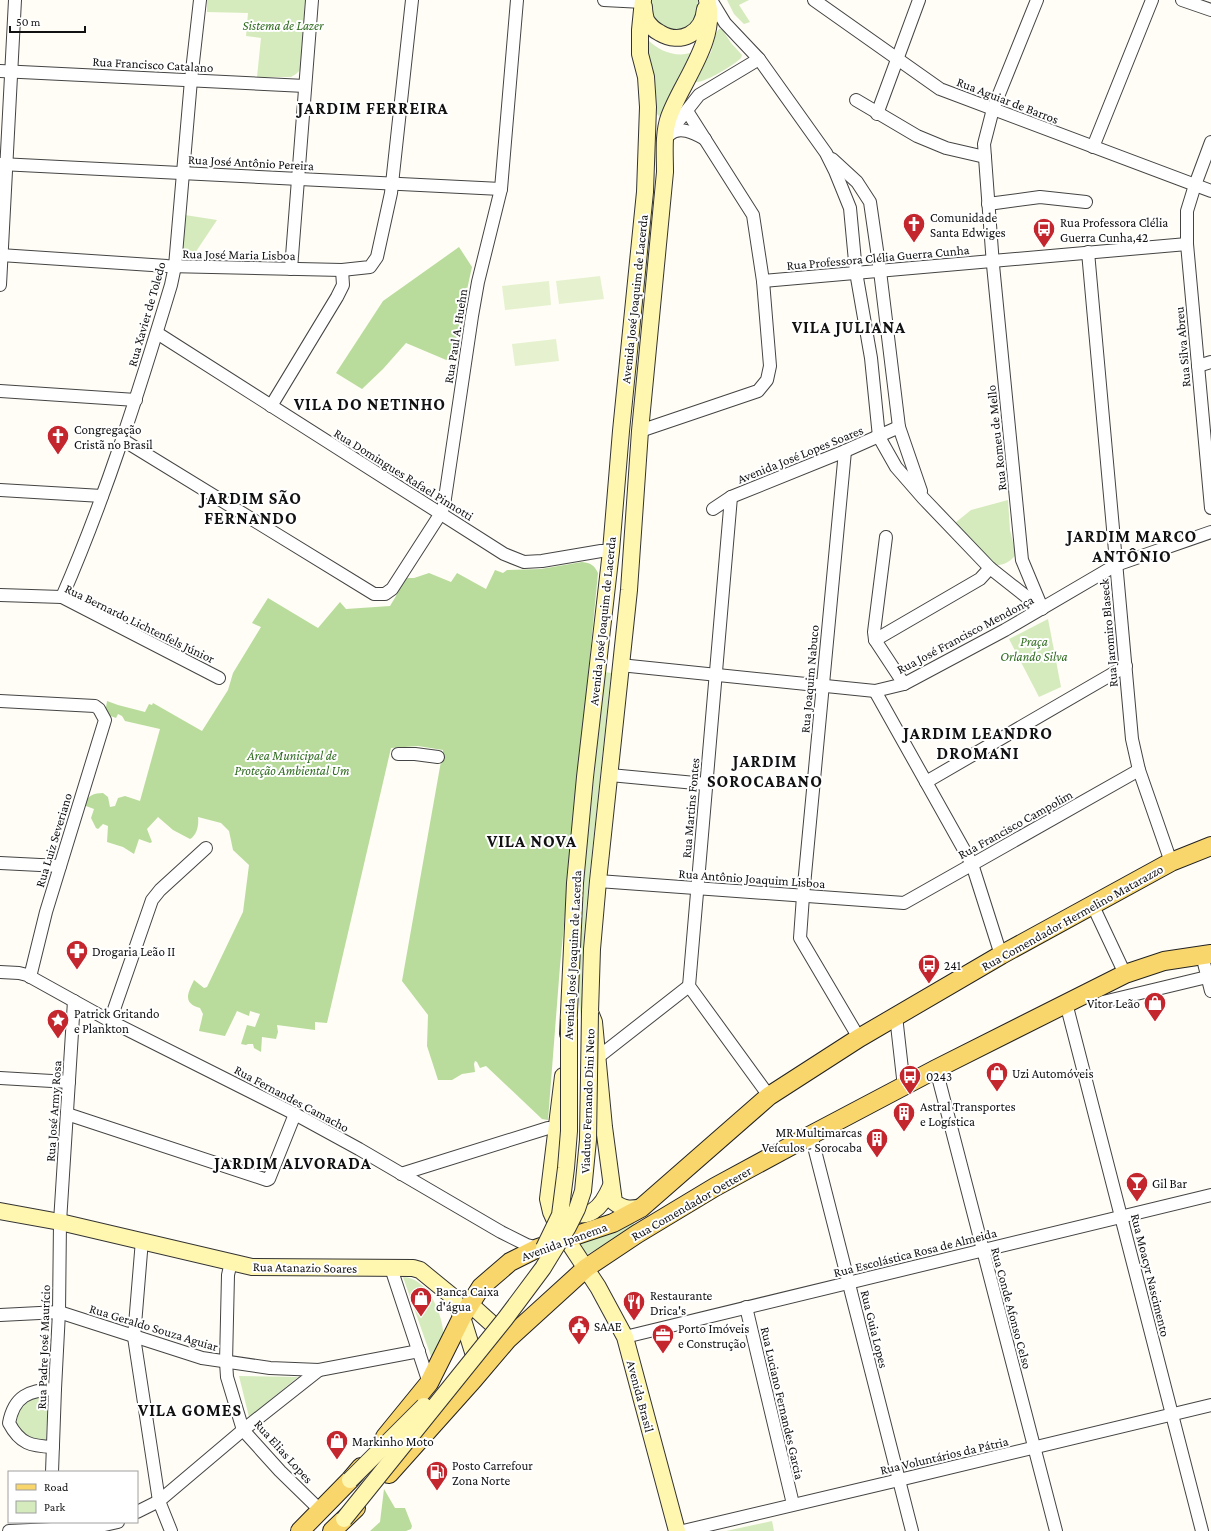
<svg xmlns="http://www.w3.org/2000/svg" width="1211" height="1531" font-family="'Crimson Pro',serif">
<style>
.green{fill:#d5ebbd}
.forest{fill:#b9dc9c}
.pitch{fill:#e6f2cf}
.lines{fill:none;stroke-linecap:round;stroke-linejoin:round}
.street-casing{stroke:#444;stroke-width:14}
.secondary-casing{stroke:#333;stroke-width:18}
.primary-casing{stroke:#222;stroke-width:20}
.street{stroke:#fff;stroke-width:12}
.secondary{stroke:#fff6b0;stroke-width:16}
.primary{stroke:#f9d66b;stroke-width:18}
.secondary-bridge-casing{stroke:#333;stroke-width:18;stroke-linecap:butt}
.secondary-bridge{stroke:#fff6b0;stroke-width:16}
.labels{text-anchor:middle;stroke-width:4;stroke-linejoin:round;paint-order:stroke}
.park-label{font-size:13px;font-style:italic;fill:#2f6b1f;stroke:#fff}
.street-label{font-size:13px;fill:#111;stroke:#fff}
.poi-label{font-size:13px;fill:#111;stroke:#fff;text-anchor:start}
.district-label{font-size:17px;font-weight:bold;letter-spacing:1px;fill:#111;stroke:#fff}
</style>
<rect width="100%" height="100%" fill="#fffdf5"/>
<g class="green">
<path d="M 207,0 L 305,0 L 300,70 L 296,74 L 291,77 L 257,77 L 261,38 L 246,36 L 248,13 L 207,12 Z"/>
<path d="M 651,0 L 698,0 C 698,11 696,24 685,30 C 676,35 654,26 651,16 C 650,11 651,5 651,0 Z"/>
<path d="M 727,0 L 749,0 L 739,5 L 750,22 L 744,24 L 734,14 Z"/>
<path d="M 719,29 L 722,29 L 731,43 L 742,55 L 741,58 C 735,64 705,83 696,82 L 695,80 L 711,52 L 716,33 Z"/>
<path d="M 648,40 C 660,52 679,59 695,51 L 664,119 L 660,117 L 657,114 L 656,93 L 649,53 Z"/>
<path d="M 185,215 L 217,220 L 193,256 L 186,256 L 182,248 Z"/>
<path d="M 1008,500 L 1010,530 L 1016,555 C 1008,563 1002,567 991,564 L 955,523 L 971,510 Z"/>
<path d="M 1048,619 L 1061,687 L 1039,697 L 1009,639 Z"/>
<path d="M 605,672 L 611,673 L 586,910 L 582,966 L 582,1024 L 579,1002 L 580,909 Z"/>
<path d="M 634,1222 L 634,1228 L 586,1255 L 577,1244 Z"/>
<path d="M 403,1277 C 426,1277 441,1310 443,1330 C 444,1341 437,1353 433,1362 Z"/>
<path d="M 239,1376 L 298,1377 L 249,1417 Z"/>
<path d="M 48,1392 L 46,1444 L 30,1442 L 15,1429 L 14,1412 L 18,1404 Z"/>
<path d="M 772,1521 L 774,1531 L 726,1531 Z"/>
</g>
<g class="forest">
<path d="M 459,247 L 472,267 L 451,362 L 406,343 L 383,369 L 362,389 L 336,373 L 383,301 Z"/>
<path d="M 582,562 C 591,563 594,565 598,573 L 560,966 L 548,1120 L 542,1119 L 486,1066 L 480,1068 L 477,1062 L 475,1061 L 474,1064 L 475,1072 L 462,1074 L 452,1080 L 438,1080 L 427,1046 L 428,1015 L 402,981 L 443,750 L 418,746 L 391,748 L 327,1023 L 315,1022 L 315,1030 L 277,1025 L 278,1032 L 276,1039 L 262,1037 L 261,1052 L 254,1048 L 253,1044 L 248,1044 L 246,1045 L 241,1044 L 247,1025 L 255,1027 L 260,1014 L 250,1011 L 249,1016 L 237,1011 L 225,1036 L 199,1031 L 203,1014 L 200,1008 C 182,1003 188,993 194,980 L 204,988 L 207,987 L 243,912 L 249,865 L 233,850 L 229,831 L 221,823 L 198,817 C 199,825 197,835 190,839 L 173,830 L 158,817 L 147,829 L 152,842 L 150,843 L 139,839 L 134,854 L 123,847 L 107,842 L 108,826 L 103,824 L 98,829 L 96,828 L 91,818 L 94,809 L 86,806 C 85,796 94,793 103,793 L 108,797 L 110,807 L 115,806 L 118,798 L 125,796 L 140,801 L 160,729 L 125,721 L 122,716 L 118,714 L 116,718 L 105,714 L 107,701 L 118,705 L 145,712 L 149,704 L 152,705 L 153,703 L 202,731 L 228,690 L 233,673 L 261,627 L 252,623 L 268,598 L 318,628 L 340,602 L 346,609 L 390,606 L 396,596 L 402,578 L 414,578 L 429,573 L 451,582 L 457,573 L 486,589 L 495,570 L 503,573 L 507,570 L 541,569 Z"/>
<path d="M 384,1489 L 395,1508 L 405,1508 L 412,1526 L 411,1529 L 406,1531 L 370,1531 L 380,1522 Z"/>
</g>
<g class="pitch">
<path d="M 600,276 L 604,299 L 559,304 L 556,281 Z"/>
<path d="M 549,281 L 551,305 L 505,310 L 502,286 Z"/>
<path d="M 556,339 L 559,361 L 515,366 L 512,344 Z"/>
</g>
<g class="lines">
<g class="street-casing">
<g id="street">
<path d="M 604,0 L 643,2"/>
<path d="M 711,0 L 725,23 L 759,59 L 826,153 L 835,171 L 850,208 L 856,272 L 871,358 L 879,437 L 896,467 L 923,498 L 990,568 L 1042,609"/>
<path d="M 814,0 L 940,89 L 1211,191"/>
<path d="M 1037,0 L 993,109 L 984,144 L 993,265 L 1022,560 L 1042,608"/>
<path d="M 1182,0 L 1211,10"/>
<path d="M 0,71 L 305,86"/>
<path d="M 856,100 L 917,136 L 946,148 L 985,157"/>
<path d="M 877,114 L 919,0"/>
<path d="M 669,135 C 679,125 694,133 705,139"/>
<path d="M 665,138 L 699,95 L 759,59"/>
<path d="M 1211,142 L 1195,185 L 1187,211 L 1187,244 L 1211,508"/>
<path d="M 1093,147 L 1152,0"/>
<path d="M 832,159 L 857,182 L 870,202 L 880,271 L 899,427 L 921,491"/>
<path d="M 0,164 L 501,189"/>
<path d="M 988,204 L 1040,197 L 1086,202"/>
<path d="M 1088,252 L 1132,739 L 1139,770 L 1171,862"/>
<path d="M 0,255 L 167,266 L 342,270 L 370,267 L 377,257 L 391,193 L 412,0"/>
<path d="M 291,269 L 312,0"/>
<path d="M 763,281 L 1187,244"/>
<path d="M 0,285 L 15,0"/>
<path d="M 157,333 L 504,554 L 524,562 L 542,561 L 601,551 L 611,551"/>
<path d="M 1198,366 L 1211,362"/>
<path d="M 0,391 L 136,400"/>
<path d="M 271,406 L 337,297 L 343,285 L 342,270"/>
<path d="M 640,431 L 758,391 L 767,380 L 770,366 L 763,281 L 753,215 L 687,111"/>
<path d="M 123,440 L 374,594 L 385,594 L 392,589 L 441,513 L 444,505 L 472,316 L 478,282 L 501,189 L 517,0"/>
<path d="M 845,451 L 803,896 L 800,938 L 859,1038"/>
<path d="M 0,490 L 102,496"/>
<path d="M 731,497 L 689,986 L 769,1096"/>
<path d="M 713,509 L 731,497 L 845,451 L 899,427"/>
<path d="M 886,537 L 874,632 L 875,640 L 904,684"/>
<path d="M 0,595 L 62,597 L 219,678"/>
<path d="M 62,597 C 106,496 139,391 171,285 L 175,266 L 191,80 L 200,0"/>
<path d="M 875,640 L 980,579 L 990,568"/>
<path d="M 620,665 L 875,691 L 904,684 L 1005,630 L 1116,565 L 1211,532"/>
<path d="M 875,691 L 972,864 L 1001,955"/>
<path d="M 0,701 L 95,706 L 99,709 L 105,720 L 46,912 L 30,977"/>
<path d="M 398,754 L 415,754 L 438,757"/>
<path d="M 610,775 L 706,784"/>
<path d="M 926,782 L 1126,666"/>
<path d="M 0,863 L 60,866"/>
<path d="M 598,881 L 904,903 L 1139,770"/>
<path d="M 1093,906 L 1125,974"/>
<path d="M 1202,955 L 1211,991"/>
<path d="M 0,972 L 19,973 L 27,975 L 110,1021 L 295,1114 L 359,1149 L 501,1232 L 527,1245 L 538,1248"/>
<path d="M 1103,1002 L 1207,977"/>
<path d="M 1066,1003 L 1202,1531"/>
<path d="M 896,1016 L 904,1087"/>
<path d="M 110,1021 L 152,900 L 160,890 L 206,848"/>
<path d="M 597,1058 L 689,986"/>
<path d="M 936,1069 L 1056,1531"/>
<path d="M 0,1078 L 69,1082"/>
<path d="M 67,1114 L 267,1180 L 269,1179 L 295,1114"/>
<path d="M 811,1135 L 912,1531"/>
<path d="M 401,1174 L 548,1128 L 558,1128"/>
<path d="M 142,1240 L 134,1337 L 159,1501 L 171,1531"/>
<path d="M 231,1262 L 228,1275 L 226,1362 L 227,1377 L 243,1430 L 280,1471 L 321,1511"/>
<path d="M 391,1268 L 429,1383"/>
<path d="M 746,1307 L 793,1504"/>
<path d="M 0,1315 L 59,1312 L 202,1358 L 270,1368 L 319,1370 L 419,1351"/>
<path d="M 625,1337 L 1211,1195"/>
<path d="M 53,1447 C 31,1446 20,1444 9,1423 C 14,1396 29,1390 55,1389"/>
<path d="M 52,1472 L 55,1389 L 59,1312 L 60,1222 L 74,1001"/>
<path d="M 137,1512 L 159,1501 L 243,1430 L 319,1370"/>
<path d="M 9,1531 L 95,1527 L 118,1522"/>
<path d="M 683,1531 L 899,1480 L 1211,1405"/>
</g>
</g>
<g class="secondary-casing">
<g id="secondary">
<path d="M 644,7 C 644,11 645,16 646,20 C 649,25 654,30 660,33 C 680,45 703,34 705,9"/>
<path d="M 568,1034 L 575,883 L 585,777 L 611,551 L 621,431 L 645,192 L 648,107 L 646,77 L 640,54 L 640,30 L 643,0"/>
<path d="M 563,1076 L 548,1199 L 551,1212 L 556,1223 L 598,1287 L 625,1337 L 677,1531"/>
<path d="M 644,1206 C 632,1210 624,1210 614,1202 L 604,1127 L 594,1022 L 590,1012 L 592,949 L 598,881 L 629,590 L 640,431 L 665,172 C 665,154 663,134 669,117 C 681,83 719,38 707,0"/>
<path d="M 563,1210 C 589,1222 601,1209 611,1186"/>
<path d="M 0,1211 L 60,1222 L 252,1267 L 413,1268 L 420,1270 L 453,1297 L 462,1317 L 478,1368"/>
<path d="M 470,1304 L 501,1332 L 510,1332"/>
</g>
</g>
<g class="primary-casing">
<g id="primary">
<path d="M 385,1437 L 429,1383 L 462,1317 L 481,1287 L 510,1262 L 538,1248 L 613,1223 L 641,1208 L 769,1096 L 859,1038 L 1001,955 L 1171,862 L 1211,846"/>
<path d="M 389,1474 L 474,1379 L 508,1339 L 586,1268 L 637,1234 L 715,1187 L 811,1135 L 936,1069 L 1125,974 L 1164,961 L 1211,954"/>
<path d="M 300,1531 L 350,1480 L 361,1467"/>
<path d="M 332,1531 L 356,1508"/>
</g>
</g>
<use href="#street" class="street"/>
<use href="#secondary" class="secondary"/>
<use href="#primary" class="primary"/>
<g class="secondary-bridge-casing">
<g id="secondary-bridge">
<path d="M 544,1248 L 560,1215 L 566,1168 L 569,1131 L 569,1019"/>
<path d="M 350,1480 L 424,1406"/>
<path d="M 344,1519 L 505,1319 L 543,1268 L 568,1227 L 577,1209 L 583,1191 L 588,1140 L 590,1012"/>
</g>
</g>
<use href="#secondary-bridge" class="secondary-bridge"/>
</g>
<defs>
<g id="church-pin" transform="scale(1.15)"><path d="M0 17L-7.5 6A9.5 9.5 0 1 1 7.5 6Z" fill="#c4262e" stroke="#fff"/><path d="M-1.2-6h2.4v3.5h3.3v2.4h-3.3V6h-2.4V-.1h-3.3v-2.4h3.3Z" fill="#fff"/></g>
<g id="bus-pin" transform="scale(1.15)"><path d="M0 17L-7.5 6A9.5 9.5 0 1 1 7.5 6Z" fill="#c4262e" stroke="#fff"/><path d="M-5-6H5V4H4V6H2V4H-2V6H-4V4H-5ZM-3.5-4V0h7V-4ZM-3.5 1.2v1.5H-2V1.2ZM2 1.2v1.5H3.5V1.2Z" fill="#fff"/></g>
<g id="pharmacy-pin" transform="scale(1.15)"><path d="M0 17L-7.5 6A9.5 9.5 0 1 1 7.5 6Z" fill="#c4262e" stroke="#fff"/><path d="M-2-6h4v4h4v4h-4v4h-4v-4h-4v-4h4Z" fill="#fff"/></g>
<g id="shop-pin" transform="scale(1.15)"><path d="M0 17L-7.5 6A9.5 9.5 0 1 1 7.5 6Z" fill="#c4262e" stroke="#fff"/><path d="M-5-2.5h2.3a2.7 3.5 0 0 1 5.4 0H5L5.5 6h-11ZM-1.5-2.5h3a1.5 2.3 0 0 0-3 0Z" fill="#fff"/></g>
<g id="sight-pin" transform="scale(1.15)"><path d="M0 17L-7.5 6A9.5 9.5 0 1 1 7.5 6Z" fill="#c4262e" stroke="#fff"/><path d="M0-6L1.8-2.2L6-1.7L2.9 1.2L3.7 5.4L0 3.3L-3.7 5.4L-2.9 1.2L-6-1.7L-1.8-2.2Z" fill="#fff"/></g>
<g id="building-pin" transform="scale(1.15)"><path d="M0 17L-7.5 6A9.5 9.5 0 1 1 7.5 6Z" fill="#c4262e" stroke="#fff"/><path d="M-4-6H4V6H1V3H-1V6H-4ZM-2.5-4.3h1.7v1.8h-1.7ZM.8-4.3h1.7v1.8H.8ZM-2.5-1h1.7V.8h-1.7ZM.8-1h1.7V.8H.8Z" fill="#fff"/></g>
<g id="bar-pin" transform="scale(1.15)"><path d="M0 17L-7.5 6A9.5 9.5 0 1 1 7.5 6Z" fill="#c4262e" stroke="#fff"/><path d="M-6-5H6L.8 .8V4.5H3.5V6h-7V4.5H-.8V.8Z" fill="#fff"/></g>
<g id="restaurant-pin" transform="scale(1.15)"><path d="M0 17L-7.5 6A9.5 9.5 0 1 1 7.5 6Z" fill="#c4262e" stroke="#fff"/><path d="M-5-6h1v4h1v-4h1v4h1v-4h1v5L-1.5 .5V6h-2V.5L-5-1ZM5-6V6H3V1.5H1.5Q1.5-4 5-6Z" fill="#fff"/></g>
<g id="civic-pin" transform="scale(1.15)"><path d="M0 17L-7.5 6A9.5 9.5 0 1 1 7.5 6Z" fill="#c4262e" stroke="#fff"/><path d="M-.6-6.5H3V-4.5H.6V-3L4-1V1h2V6H-6V1h2V-1L-.6-3ZM-1.2 2.5V6h2.4V2.5Z" fill="#fff"/></g>
<g id="office-pin" transform="scale(1.15)"><path d="M0 17L-7.5 6A9.5 9.5 0 1 1 7.5 6Z" fill="#c4262e" stroke="#fff"/><path d="M-6-3h4V-5.5h4V-3h4V5H-6ZM-1-4.5V-3h2v-1.5ZM-6 0V1H6V0Z" fill="#fff"/></g>
<g id="fuel-pin" transform="scale(1.15)"><path d="M0 17L-7.5 6A9.5 9.5 0 1 1 7.5 6Z" fill="#c4262e" stroke="#fff"/><path d="M-5.5-6h7V0h2V4h1.3V-2.5L3-4.5l.8-.8L6-3V5H2.5V1h-1V6h-7ZM-4.2-4.7v3.2H.2V-4.7Z" fill="#fff"/></g>
</defs>
<g fill-rule="evenodd">
<use href="#church-pin" x="914" y="224"/>
<use href="#bus-pin" x="1044" y="229"/>
<use href="#church-pin" x="58" y="436"/>
<use href="#pharmacy-pin" x="77" y="951"/>
<use href="#bus-pin" x="929" y="965"/>
<use href="#shop-pin" x="1155" y="1003"/>
<use href="#sight-pin" x="58" y="1020"/>
<use href="#shop-pin" x="997" y="1073"/>
<use href="#bus-pin" x="910" y="1076"/>
<use href="#building-pin" x="904" y="1113"/>
<use href="#building-pin" x="877" y="1139"/>
<use href="#bar-pin" x="1137" y="1183"/>
<use href="#shop-pin" x="421" y="1298"/>
<use href="#restaurant-pin" x="634" y="1302"/>
<use href="#civic-pin" x="579" y="1326"/>
<use href="#office-pin" x="663" y="1335"/>
<use href="#shop-pin" x="337" y="1441"/>
<use href="#fuel-pin" x="437" y="1472"/>
</g>
<g class="labels">
<g class="park-label">
<text x="283" y="30">Sistema de Lazer</text>
<text x="1034" y="646">Praça<tspan x="1034" dy="15">Orlando Silva</tspan></text>
<text x="292" y="760">Área Municipal de<tspan x="292" dy="15">Proteção Ambiental Um</tspan></text>
</g>
<g class="street-label">
<text transform="translate(153 64) rotate(3)" y="5">Rua Francisco Catalano</text>
<text transform="translate(1008 100) rotate(21)" y="5">Rua Aguiar de Barros</text>
<text transform="translate(251 162) rotate(3)" y="5">Rua José Antônio Pereira</text>
<text transform="translate(239 254) rotate(1)" y="5">Rua José Maria Lisboa</text>
<text transform="translate(878 257) rotate(-5)" y="5">Rua Professora Clélia Guerra Cunha</text>
<text transform="translate(634 299) rotate(-84)" y="5">Avenida José Joaquim de Lacerda</text>
<text transform="translate(146 314) rotate(-74)" y="5">Rua Xavier de Toledo</text>
<text transform="translate(455 336) rotate(-81)" y="5">Rua Paul A. Huehn</text>
<text transform="translate(1182 347) rotate(-95)" y="5">Rua Silva Abreu</text>
<text transform="translate(996 438) rotate(-96)" y="5">Rua Romeu de Mello</text>
<text transform="translate(800 454) rotate(-22)" y="5">Avenida José Lopes Soares</text>
<text transform="translate(404 474) rotate(32)" y="5">Rua Domingues Rafael Pinnotti</text>
<text transform="translate(602 621) rotate(-84)" y="5">Avenida José Joaquim de Lacerda</text>
<text transform="translate(140 623) rotate(26)" y="5">Rua Bernardo Lichtenfels Júnior</text>
<text transform="translate(1108 633) rotate(-95)" y="5">Rua Jaromiro Blaseck</text>
<text transform="translate(965 634) rotate(-28)" y="5">Rua José Francisco Mendonça</text>
<text transform="translate(809 679) rotate(-85)" y="5">Rua Joaquim Nabuco</text>
<text transform="translate(690 808) rotate(-85)" y="5">Rua Martins Fontes</text>
<text transform="translate(1015 824) rotate(-29)" y="5">Rua Francisco Campolim</text>
<text transform="translate(53 840) rotate(-73)" y="5">Rua Luiz Severiano</text>
<text transform="translate(752 878) rotate(4)" y="5">Rua Antônio Joaquim Lisboa</text>
<text transform="translate(1072 917) rotate(-29)" y="5">Rua Comendador Hermelino Matarazzo</text>
<text transform="translate(572 955) rotate(-87)" y="5">Avenida José Joaquim de Lacerda</text>
<text transform="translate(292 1098) rotate(28)" y="5">Rua Fernandes Camacho</text>
<text transform="translate(587 1101) rotate(-88)" y="5">Viaduto Fernando Dini Neto</text>
<text transform="translate(53 1111) rotate(-86)" y="5">Rua José Army Rosa</text>
<text transform="translate(691 1203) rotate(-30)" y="5">Rua Comendador Oetterer</text>
<text transform="translate(564 1241) rotate(-20)" y="5">Avenida Ipanema</text>
<text transform="translate(915 1252) rotate(-14)" y="5">Rua Escolástica Rosa de Almeida</text>
<text transform="translate(305 1267) rotate(1)" y="5">Rua Atanazio Soares</text>
<text transform="translate(1151 1275) rotate(76)" y="5">Rua Moacyr Nascimento</text>
<text transform="translate(1012 1308) rotate(75)" y="5">Rua Conde Afonso Celso</text>
<text transform="translate(154 1327) rotate(17)" y="5">Rua Geraldo Souza Aguiar</text>
<text transform="translate(875 1329) rotate(76)" y="5">Rua Guia Lopes</text>
<text transform="translate(43 1347) rotate(-88)" y="5">Rua Padre José Maurício</text>
<text transform="translate(641 1396) rotate(75)" y="5">Avenida Brasil</text>
<text transform="translate(783 1403) rotate(77)" y="5">Rua Luciano Fernandes Garcia</text>
<text transform="translate(284 1451) rotate(48)" y="5">Rua Elias Lopes</text>
<text transform="translate(944 1455) rotate(-13)" y="5">Rua Voluntários da Pátria</text>
</g>
<g class="poi-label">
<text x="930" y="222">Comunidade<tspan x="930" dy="15">Santa Edwiges</tspan></text>
<text x="1060" y="227">Rua Professora Clélia<tspan x="1060" dy="15">Guerra Cunha,42</tspan></text>
<text x="74" y="434">Congregação<tspan x="74" dy="15">Cristã no Brasil</tspan></text>
<text x="92" y="956">Drogaria Leão II</text>
<text x="944" y="970">241</text>
<text x="1140" y="1008" text-anchor="end">Vitor Leão</text>
<text x="74" y="1018">Patrick Gritando<tspan x="74" dy="15">e Plankton</tspan></text>
<text x="1012" y="1078">Uzi Automóveis</text>
<text x="926" y="1081">0243</text>
<text x="920" y="1111">Astral Transportes<tspan x="920" dy="15">e Logística</tspan></text>
<text x="862" y="1137" text-anchor="end">MR Multimarcas<tspan x="862" dy="15">Veículos - Sorocaba</tspan></text>
<text x="1152" y="1188">Gil Bar</text>
<text x="436" y="1296">Banca Caixa<tspan x="436" dy="15">d'água</tspan></text>
<text x="650" y="1300">Restaurante<tspan x="650" dy="15">Drica's</tspan></text>
<text x="594" y="1331">SAAE</text>
<text x="678" y="1333">Porto Imóveis<tspan x="678" dy="15">e Construção</tspan></text>
<text x="352" y="1446">Markinho Moto</text>
<text x="452" y="1470">Posto Carrefour<tspan x="452" dy="15">Zona Norte</tspan></text>
</g>
<g class="district-label">
<text x="373" y="114">JARDIM FERREIRA</text>
<text x="849" y="333">VILA JULIANA</text>
<text x="370" y="410">VILA DO NETINHO</text>
<text x="251" y="504">JARDIM SÃO<tspan x="251" dy="20">FERNANDO</tspan></text>
<text x="1132" y="542">JARDIM MARCO<tspan x="1132" dy="20">ANTÔNIO</tspan></text>
<text x="978" y="739">JARDIM LEANDRO<tspan x="978" dy="20">DROMANI</tspan></text>
<text x="765" y="767">JARDIM<tspan x="765" dy="20">SOROCABANO</tspan></text>
<text x="532" y="847">VILA NOVA</text>
<text x="293" y="1169">JARDIM ALVORADA</text>
<text x="190" y="1416">VILA GOMES</text>
</g>
</g>
<rect x="8" y="1471" width="130" height="52" fill="#ffffff" stroke="#a0a0a0"/>
<rect x="16" y="1484" width="20" height="6" fill="#f9d66b" stroke="#a0a0a0"/>
<text x="44" y="1491" font-size="12" fill="#111111">Road</text>
<rect x="16" y="1501" width="20" height="12" fill="#d5ebbd" stroke="#a0a0a0"/>
<text x="44" y="1511" font-size="12" fill="#111111">Park</text>
<path d="M10 26v6h75v-6" fill="none" stroke="#111111" stroke-width="2"/>
<text x="16" y="26" font-size="12" fill="#111111" stroke="#ffffff" stroke-width="3" paint-order="stroke">50 m</text>
</svg>
